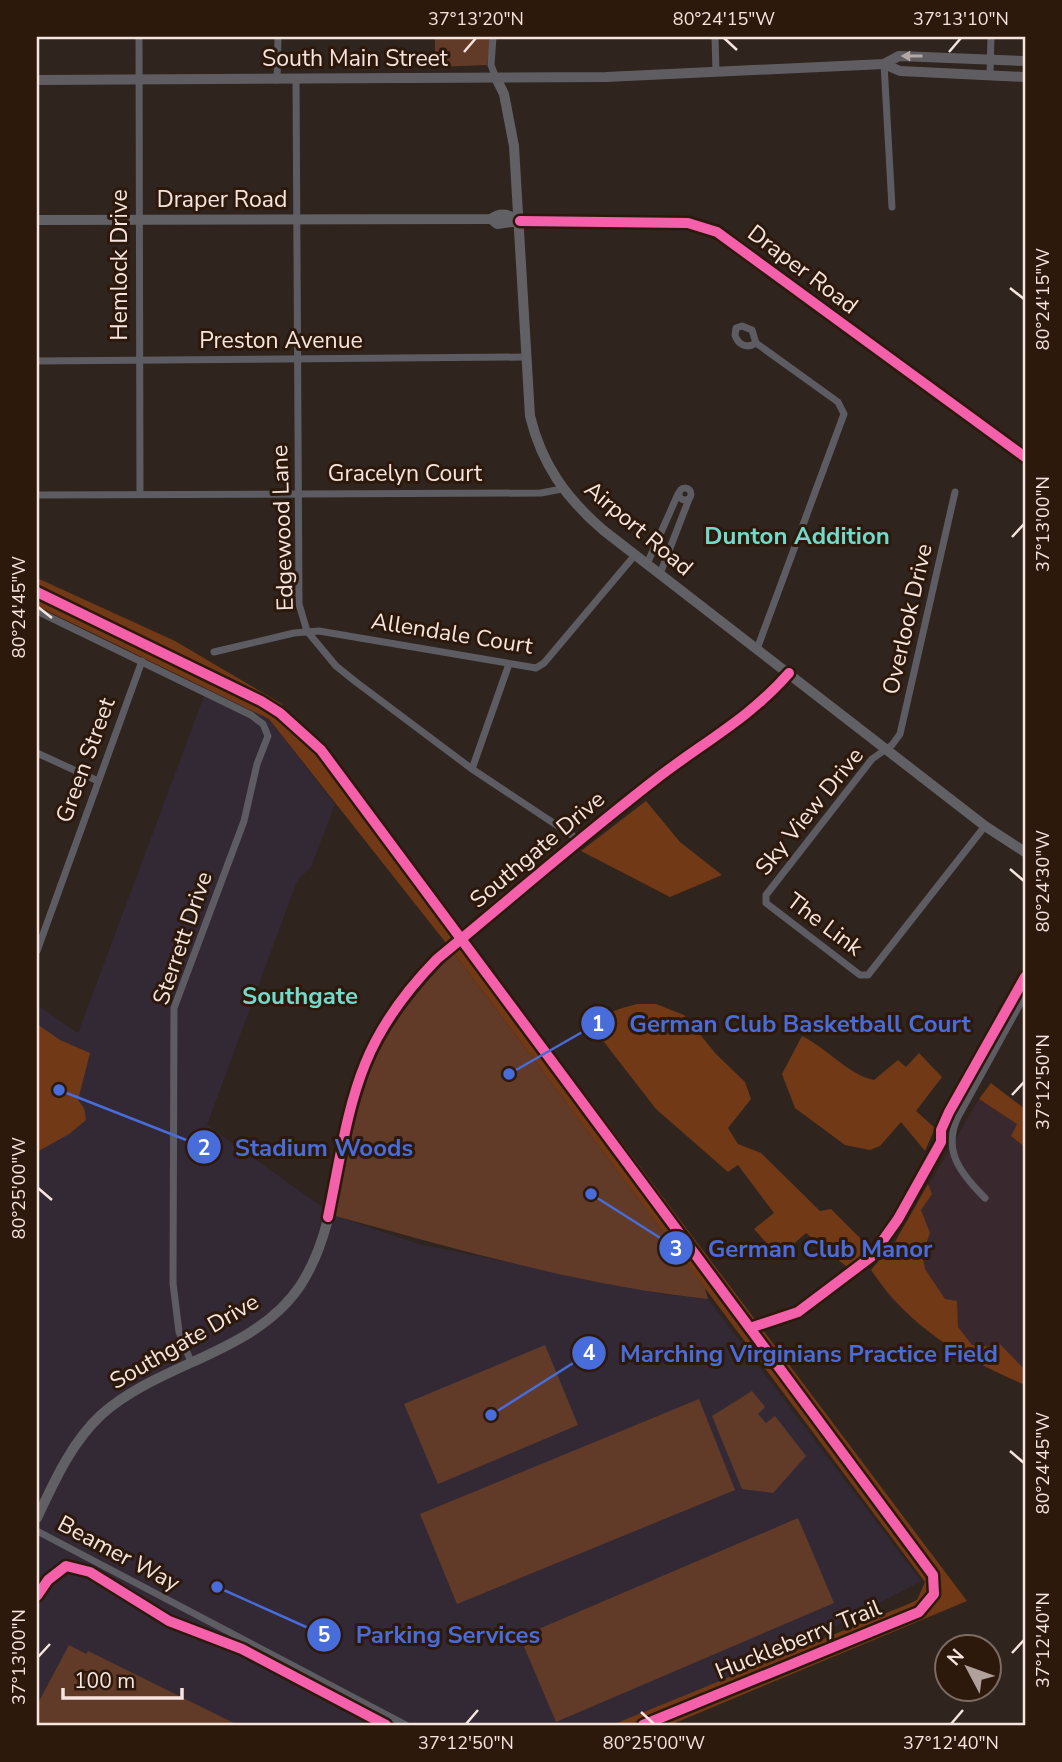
<svg xmlns="http://www.w3.org/2000/svg" width="1062" height="1762" font-family="'Nunito Sans',sans-serif">
<style>
.industrial{fill:#39282e}
.education{fill:#332935}
.green{fill:#623b28}
.forest{fill:#723917}
.lines{fill:none;stroke-linecap:round;stroke-linejoin:round}
.street{stroke:#5d5c63;stroke-width:7}
.secondary{stroke:#616064;stroke-width:10}
.primary{stroke:#605d62;stroke-width:10}
.cycleway-casing{stroke:#2d180c;stroke-width:15}
.cycleway{stroke:#f560ab;stroke-width:10}
.oneway{fill:#b2a8a6}
.ticks{fill:none;stroke:#f5e5de;stroke-width:2.5}
.labels{text-anchor:middle;stroke-width:6;stroke-linejoin:round;paint-order:stroke}
.street-label{font-size:23px;fill:#f5e5de;stroke:#2d180c}
.neighbourhood-label{font-size:24px;font-weight:bold;fill:#72daca;stroke:#2d180c}
.leader{fill:none;stroke:#486cd9;stroke-width:2.5}
.callout-dot{fill:#486cd9;stroke:#2d180c;stroke-width:2.5}
.mark-label{font-size:21px;text-anchor:middle;font-weight:bold;fill:#fff}
.callout-label{font-size:24px;text-anchor:middle;font-weight:bold;fill:#486cd9;stroke:#2d180c;stroke-width:6;stroke-linejoin:round;paint-order:stroke}
.neatline{fill:none;stroke:#f5e5de;stroke-width:2.5}
.ticks-label{font-size:18px;text-anchor:middle;fill:#f5e5de}
</style>
<rect width="100%" height="100%" fill="#2f241e"/>
<path class="industrial" d="M 979,1099 L 1018,1124 L 1011,1136 L 1025,1147 L 1025,1385 L 965,1358 L 920,1325 L 890,1298 L 871,1270 L 895,1242 Z"/>
<path class="education" d="M 207,688 L 269,719 L 335,804 L 311,867 L 297,881 L 207,1125 L 335,1216 L 419,1244 L 662,1294 L 708,1299 L 921,1581 L 650,1725 L 37,1725 L 37,1005 L 78,1033 Z"/>
<g class="green">
<path d="M 435,37 L 491,37 L 487,65 L 435,67 Z"/>
<path d="M 454,953 L 705,1288 L 708,1299 C 582,1286 457,1249 335,1216 C 345,1171 352,1124 367,1081 C 383,1032 418,989 454,953 Z"/>
<path d="M 545,1345 L 578,1425 L 438,1484 L 404,1404 Z"/>
<path d="M 752,1391 L 765,1407 L 758,1414 L 766,1423 L 775,1416 L 806,1456 L 773,1493 L 742,1489 L 712,1416 Z"/>
<path d="M 699,1399 L 735,1490 L 457,1604 L 420,1514 Z"/>
<path d="M 798,1518 L 834,1603 L 556,1722 L 520,1637 Z"/>
<path d="M 69,1645 L 86,1654 L 88,1651 L 238,1725 L 37,1725 L 37,1705 Z"/>
</g>
<g class="forest">
<path d="M 37,578 L 175,641 L 280,703 L 327,752 L 462,931 L 446,943 L 269,719 L 37,606 Z"/>
<path d="M 646,801 L 680,842 L 722,875 L 670,897 L 581,851 Z"/>
<path d="M 470,941 L 967,1601 L 670,1725 L 612,1725 L 906,1605 L 917,1600 L 925,1582 L 454,953 Z"/>
<path d="M 637,1004 L 656,1004 L 684,1015 L 716,1054 L 745,1082 L 751,1099 L 728,1128 L 738,1144 L 761,1153 L 820,1211 L 831,1209 L 871,1249 L 847,1267 L 806,1233 L 779,1257 L 754,1229 L 774,1213 L 738,1165 L 728,1172 L 656,1109 L 597,1033 C 598,1012 620,1009 637,1004 Z"/>
<path d="M 37,1024 L 60,1040 L 90,1053 L 78,1100 L 84,1108 L 86,1120 L 69,1134 L 37,1152 Z"/>
<path d="M 802,1036 C 828,1049 849,1075 874,1080 L 898,1060 L 906,1067 L 919,1053 L 942,1077 L 916,1111 L 935,1128 L 925,1151 L 901,1122 L 880,1146 L 870,1150 L 845,1145 L 795,1108 L 782,1074 Z"/>
<path d="M 991,1083 L 1025,1109 L 1025,1147 L 1011,1136 L 1017,1124 L 979,1099 Z"/>
<path d="M 928,1184 L 932,1194 L 921,1210 L 930,1233 L 922,1254 L 925,1269 L 945,1299 L 957,1301 L 958,1327 L 972,1345 L 991,1347 L 998,1342 L 1025,1370 L 1025,1385 C 960,1356 912,1330 871,1270 L 895,1242 Z"/>
</g>
<g class="lines">
<g class="street">
<path d="M 139,37 L 140,494"/>
<path d="M 493,37 L 491,65 L 496,78"/>
<path d="M 715,37 L 716,72"/>
<path d="M 884,64 L 892,207"/>
<path d="M 990,74 L 991,37"/>
<path d="M 296,79 L 299,604 L 307,631 L 336,666 L 356,682 L 472,769 L 579,840"/>
<path d="M 277,80 L 278,37"/>
<path d="M 520,221 L 688,223 L 717,232 L 1025,457"/>
<path d="M 756,343 C 747,349 738,345 735,335 L 736,328 L 742,326 L 752,330 L 756,343 L 838,402 L 844,414 L 757,649"/>
<path d="M 37,361 L 525,357"/>
<circle cx="685" cy="494" r="6"/>
<path d="M 955,492 L 900,734 L 892,745 L 872,759 L 766,895 L 766,903 L 860,975 L 868,975 L 985,826"/>
<path d="M 37,495 L 541,493 L 562,489"/>
<path d="M 647,564 L 678,494"/>
<path d="M 660,574 L 689,499"/>
<path d="M 37,611 L 251,715 L 263,724 L 268,736 L 257,764 L 244,821 L 174,1008 L 173,1283 L 179,1332 L 191,1362"/>
<path d="M 214,652 L 294,633 L 319,631 L 536,668 L 544,663 L 635,555"/>
<path d="M 37,753 L 98,781"/>
<path d="M 472,769 L 509,664"/>
<path d="M 37,951 L 142,661"/>
<path d="M 985,1198 C 961,1174 941,1150 959,1115 L 1025,995"/>
<path d="M 37,1531 L 406,1725"/>
</g>
<g class="secondary">
<path d="M 496,78 L 504,94 L 514,146 L 530,416 C 542,465 566,498 603,530 L 985,826 L 1025,852"/>
<path d="M 491,219 L 497,224 L 520,221"/>
<path d="M 37,220 L 491,219 C 501,211 510,215 520,221"/>
<path d="M 37,1518 C 54,1482 71,1443 101,1415 C 160,1362 254,1354 300,1286 C 333,1236 336,1170 348,1113 C 361,1052 394,1003 437,959 C 510,899 581,837 656,779 C 702,743 749,719 789,673"/>
</g>
<g class="primary">
<path d="M 884,64 L 900,71 L 1025,77"/>
<path d="M 37,80 L 606,77 L 884,64 L 899,56 L 1025,61"/>
</g>
<g class="cycleway-casing">
<g id="cycleway">
<path d="M 520,221 L 688,223 L 717,232 L 1025,457"/>
<path d="M 37,592 L 261,701 L 280,713 L 321,750 L 933,1575 L 934,1594 L 919,1612 L 643,1725"/>
<path d="M 328,1217 C 351,1105 353,1045 437,959 C 510,899 581,837 656,779 C 702,743 749,719 789,673"/>
<path d="M 750,1328 L 798,1312 L 871,1257 L 898,1219 L 941,1142 L 941,1130 L 949,1112 L 1025,977"/>
<path d="M 37,1596 L 48,1580 L 66,1566 L 90,1572 L 169,1621 L 242,1649 L 386,1725"/>
</g>
</g>
<use href="#cycleway" class="cycleway"/>
</g>
<defs><path id="oneway-solid" d="M-6-.8H1V-3.2L6.5 0L1 3.2V.8H-6Z" transform="scale(1.75)"/></defs>
<use class="oneway" href="#oneway-solid" transform="translate(912 56) rotate(180)"/>
<path class="ticks" d="M 724,38 L 737,50M 464,52 L 476,38M 949,52 L 961,38M 1010,288 L 1024,299M 1012,537 L 1024,524M 38,607 L 52,618M 1010,869 L 1024,881M 1012,1095 L 1024,1082M 38,1188 L 52,1200M 1010,1451 L 1024,1463M 1012,1653 L 1024,1640M 38,1657 L 50,1644M 641,1712 L 654,1724M 466,1724 L 478,1710M 951,1724 L 963,1710"/>
<g class="labels">
<g class="street-label">
<text x="355" y="66">South Main Street</text>
<text x="222" y="207">Draper Road</text>
<text transform="translate(119 265) rotate(-90)" y="8">Hemlock Drive</text>
<text transform="translate(803 269) rotate(37)" y="8">Draper Road</text>
<text x="281" y="348">Preston Avenue</text>
<text x="405" y="481">Gracelyn Court</text>
<text transform="translate(282 528) rotate(-92)" y="8">Edgewood Lane</text>
<text transform="translate(639 528) rotate(40)" y="8">Airport Road</text>
<text transform="translate(907 619) rotate(-77)" y="8">Overlook Drive</text>
<text transform="translate(452 633) rotate(9)" y="8">Allendale Court</text>
<text transform="translate(85 760) rotate(-70)" y="8">Green Street</text>
<text transform="translate(809 811) rotate(-51)" y="8">Sky View Drive</text>
<text transform="translate(537 849) rotate(-40)" y="8">Southgate Drive</text>
<text transform="translate(825 924) rotate(37)" y="8">The Link</text>
<text transform="translate(182 938) rotate(-71)" y="8">Sterrett Drive</text>
<text transform="translate(184 1341) rotate(-30)" y="8">Southgate Drive</text>
<text transform="translate(119 1553) rotate(28)" y="8">Beamer Way</text>
<text transform="translate(798 1639) rotate(-22)" y="8">Huckleberry Trail</text>
</g>
<g class="neighbourhood-label">
<text x="797" y="544">Dunton Addition</text>
<text x="300" y="1004">Southgate</text>
</g>
</g>
<path class="leader" d="M509 1074L598 1023M59 1090L204 1147M591 1194L676 1248M491 1415L589 1353M217 1587L324 1635"/>
<g class="callout-dot">
<circle cx="509" cy="1074" r="7"/>
<circle cx="59" cy="1090" r="7"/>
<circle cx="591" cy="1194" r="7"/>
<circle cx="491" cy="1415" r="7"/>
<circle cx="217" cy="1587" r="7"/>
<circle cx="598" cy="1023" r="18"/>
<circle cx="204" cy="1147" r="18"/>
<circle cx="676" cy="1248" r="18"/>
<circle cx="589" cy="1353" r="18"/>
<circle cx="324" cy="1635" r="18"/>
</g>
<g class="mark-label">
<text x="598" y="1031">1</text>
<text x="204" y="1155">2</text>
<text x="676" y="1256">3</text>
<text x="589" y="1360">4</text>
<text x="324" y="1642">5</text>
</g>
<g class="callout-label">
<text x="800" y="1032">German Club Basketball Court</text>
<text x="324" y="1156">Stadium Woods</text>
<text x="820" y="1257">German Club Manor</text>
<text x="809" y="1362">Marching Virginians Practice Field</text>
<text x="448" y="1643">Parking Services</text>
</g>
<rect width="1062" height="1762" fill="none" stroke="#2d180c" stroke-width="77"/>
<g transform="translate(968 1668) rotate(311)"><circle r="33" fill="#2d180c" stroke="#7d6a60" stroke-width="2"/>
<path d="M0-5L12 26L0 18L-12 26Z" fill="#b0a19b"/>
<text y="-10" font-size="19" font-weight="bold" text-anchor="middle" fill="#f5e5de">N</text>
</g>
<path d="M63 1688v10h119v-10" fill="none" stroke="#f5e5de" stroke-width="3.5"/>
<text x="74" y="1688" font-size="21" fill="#f5e5de" stroke="#2d180c" stroke-width="5" paint-order="stroke">100 m</text>
<rect x="38" y="38" width="986" height="1686" class="neatline"/>
<g class="ticks-label">
<text x="476" y="25">37°13'20"N</text>
<text x="724" y="25">80°24'15"W</text>
<text x="961" y="25">37°13'10"N</text>
<text transform="translate(1043 299) rotate(-90)" y="6">80°24'15"W</text>
<text transform="translate(1043 524) rotate(-90)" y="6">37°13'00"N</text>
<text transform="translate(19 607) rotate(-90)" y="6">80°24'45"W</text>
<text transform="translate(1043 881) rotate(-90)" y="6">80°24'30"W</text>
<text transform="translate(1043 1082) rotate(-90)" y="6">37°12'50"N</text>
<text transform="translate(19 1188) rotate(-90)" y="6">80°25'00"W</text>
<text transform="translate(1043 1463) rotate(-90)" y="6">80°24'45"W</text>
<text transform="translate(1043 1640) rotate(-90)" y="6">37°12'40"N</text>
<text transform="translate(19 1657) rotate(-90)" y="6">37°13'00"N</text>
<text x="466" y="1749">37°12'50"N</text>
<text x="654" y="1749">80°25'00"W</text>
<text x="951" y="1749">37°12'40"N</text>
</g>
</svg>
